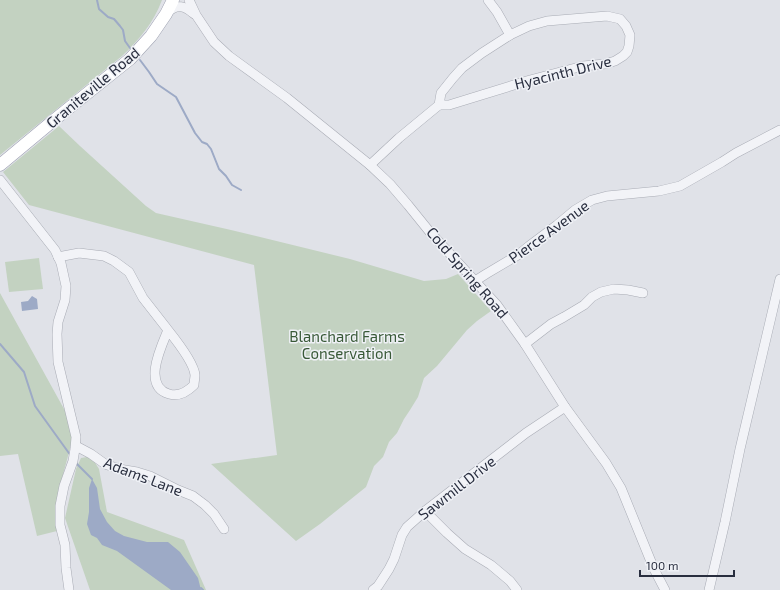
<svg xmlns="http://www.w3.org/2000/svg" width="780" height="590" font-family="'Exo 2',sans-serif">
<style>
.green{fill:#c3d2c1}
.water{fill:#9daac6}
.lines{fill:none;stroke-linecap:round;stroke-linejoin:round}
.stream{stroke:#9daac6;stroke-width:2}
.minor-casing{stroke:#a9acb5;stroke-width:10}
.major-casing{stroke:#a0a4b3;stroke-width:13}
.minor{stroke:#f2f3f7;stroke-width:9}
.major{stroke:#fff;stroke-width:12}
.labels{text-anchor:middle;stroke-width:3;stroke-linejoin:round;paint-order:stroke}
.street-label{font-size:15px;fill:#292e3f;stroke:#eff1f6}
.park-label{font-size:15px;fill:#385937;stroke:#eff1f6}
</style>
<rect width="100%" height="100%" fill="#e0e2e8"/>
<g class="green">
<path d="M 0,0 L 162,0 C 154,22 139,40 122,56 L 0,155 Z"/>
<path d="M 59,126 L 80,146 L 146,206 L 156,213 L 231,230 L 350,259 L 424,281 L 446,279 L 458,274 L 491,311 L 477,321 L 467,330 L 437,366 L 424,378 L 418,397 L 410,410 L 404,419 L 397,433 L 389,442 L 383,457 L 374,466 L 366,487 L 320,524 L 296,541 L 211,464 L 277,455 L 254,265 L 29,205 L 3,172 Z"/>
<path d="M 39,258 L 43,289 L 9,292 L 5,262 Z"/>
<path d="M 0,293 L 69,418 L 73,437 L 64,471 L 56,503 L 57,531 L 37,536 L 18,454 L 0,456 Z"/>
<path d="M 87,457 L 94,461 L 99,469 L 107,512 L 184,540 L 206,590 L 90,590 L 65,518 L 76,469 L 81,458 Z"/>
</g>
<g class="water">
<path d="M 32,296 L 37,299 L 38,309 L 22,311 L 21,302 L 28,301 Z"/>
<path d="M 92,479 L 97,488 L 100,509 L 107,522 L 115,531 L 124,536 L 147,542 L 168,542 L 180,552 L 198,578 L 201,590 L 171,590 L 117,551 L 102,545 L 97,538 L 91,535 L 87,524 L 89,512 L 89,488 Z"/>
</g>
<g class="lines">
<g class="stream">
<path d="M 97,0 L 99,9 L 108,17 L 114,19 L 120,26 L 123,30 L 125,41 L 130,48"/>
<path d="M 140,60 L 149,72 L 157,84 L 176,97 L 195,133 L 202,142 L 207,144 L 211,149 L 219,169 L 226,176 L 232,185 L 241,190"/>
<path d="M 0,344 L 24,372 L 35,406 L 71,456"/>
<path d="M 76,463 L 92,479"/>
<path d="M 201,588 L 203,590"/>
</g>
<g class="minor-casing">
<g id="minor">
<path d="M 189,0 L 196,15 L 214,42 L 229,56 L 287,98 L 370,165 L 390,184 L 408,205 L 429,231 L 497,305 L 525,344 L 565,407 L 606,463 L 621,488 L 654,569 L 665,590"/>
<path d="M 488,0 L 497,12 L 510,35"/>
<path d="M 167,13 C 177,3 185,6 194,14"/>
<path d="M 607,16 L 620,19 L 626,26 L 630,35 L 629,46 L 627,52 L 623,56 L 615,61 L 605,64 L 583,66 L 530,80 L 449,105 L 439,105 L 441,93 L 453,78 L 462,68 L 482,53 L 510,35 L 529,26 L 547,21 Z"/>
<path d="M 370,165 L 399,138 L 439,105"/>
<path d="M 0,180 L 55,250 L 61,263 L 66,286 L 65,300 L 58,322 L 57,334 L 58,362 L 76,437 L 75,449 L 73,461 L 64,486 L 60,506 L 60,525 L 65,545 L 66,568 L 69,590"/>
<path d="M 58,257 L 79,253 L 104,256 L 114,261 L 129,272 L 143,298 L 168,330 C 161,347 142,386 169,394 C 179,397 187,392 194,385 C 194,382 195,378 195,375 C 194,363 176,340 168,330"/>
<path d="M 475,281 L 486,274 L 518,255 L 529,246 L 557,225 L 575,210 L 592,200 L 607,196 L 659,191 L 680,186 L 722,162 L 736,153 L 780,130"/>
<path d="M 525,344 L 551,324 L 564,317 L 584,305 L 592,297 L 601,292 L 614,289 L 628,290 L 643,293"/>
<path d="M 76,446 L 91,454 L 105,464 L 119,469 L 137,472 L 150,476 L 178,490 L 193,496 L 205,505 L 214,514 L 224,529"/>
<path d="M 425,511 L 447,533 L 465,549 L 491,565 L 510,581 L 517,590"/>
<path d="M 373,590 L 378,586 L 389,569 L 394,559 L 402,535 L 407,527 L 425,511 L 526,433 L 565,407"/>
<path d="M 709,590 L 725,522 L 740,449 L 780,279"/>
</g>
</g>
<g class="major-casing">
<path id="major" d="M 0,165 L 54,120 L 130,59 L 151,36 L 166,14 L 173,0"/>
</g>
<use href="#minor" class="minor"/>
<use href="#major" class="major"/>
</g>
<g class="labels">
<g class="street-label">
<text transform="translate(563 73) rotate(-14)" y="5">Hyacinth Drive</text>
<text transform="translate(93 88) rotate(-40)" y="5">Graniteville Road</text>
<text transform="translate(549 232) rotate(-36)" y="5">Pierce Avenue</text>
<text transform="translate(467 273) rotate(49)" y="5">Cold Spring Road</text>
<text transform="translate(143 477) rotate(21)" y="5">Adams Lane</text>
<text transform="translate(457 488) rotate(-38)" y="5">Sawmill Drive</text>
</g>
<g class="park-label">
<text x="347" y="342">Blanchard Farms<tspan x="347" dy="17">Conservation</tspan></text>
</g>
</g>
<path d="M640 570v6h94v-6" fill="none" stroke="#292e3f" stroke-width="2"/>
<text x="646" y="570" font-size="12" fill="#292e3f" stroke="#eff1f6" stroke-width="3" paint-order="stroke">100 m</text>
</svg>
